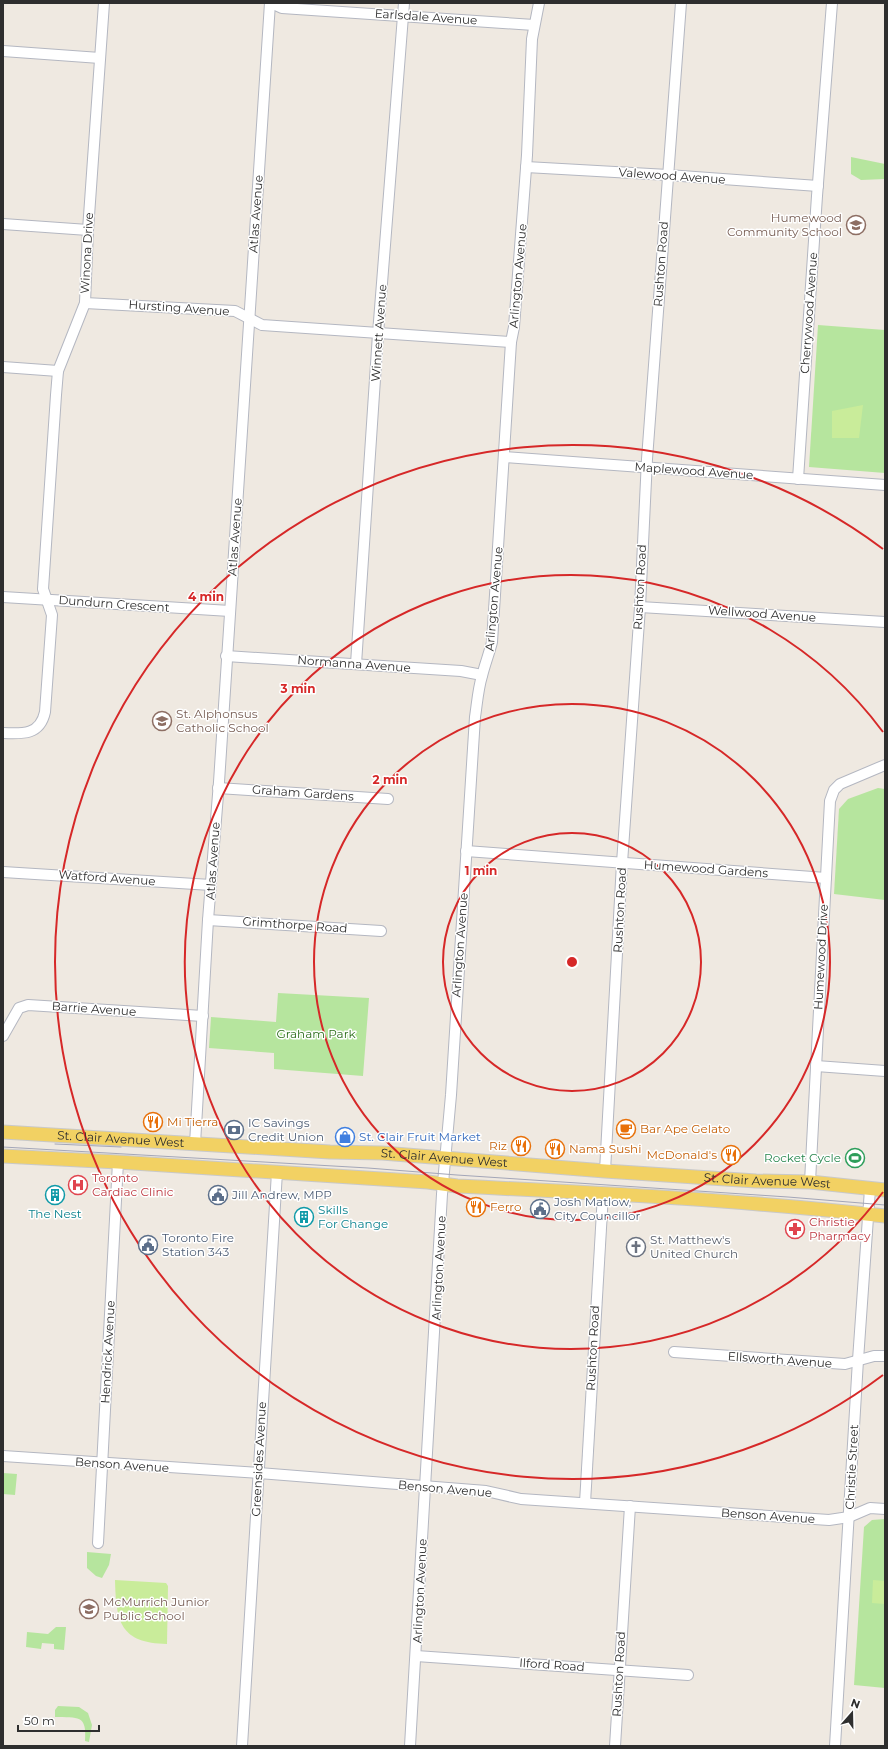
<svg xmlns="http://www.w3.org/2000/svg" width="888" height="1749" font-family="Montserrat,sans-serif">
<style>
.green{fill:#b6e59e}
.pitch{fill:#c9ec9a}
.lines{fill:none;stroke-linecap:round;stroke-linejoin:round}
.minor-casing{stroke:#b4b7c1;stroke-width:12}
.major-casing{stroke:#c9c9c9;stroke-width:15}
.minor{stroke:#fff;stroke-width:10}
.major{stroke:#f2d163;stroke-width:13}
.tram{stroke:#a3a6b8;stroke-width:1}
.ring{fill:none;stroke:#d62828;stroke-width:2}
.labels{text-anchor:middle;stroke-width:3;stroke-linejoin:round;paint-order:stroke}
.street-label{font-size:12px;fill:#2e2e2e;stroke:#fff}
.education-label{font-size:12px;fill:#785e54;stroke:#fff;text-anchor:start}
.park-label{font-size:12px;fill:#2c6e1b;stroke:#fff}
.food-label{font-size:12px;fill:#c56008;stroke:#fff;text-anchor:start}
.service-label{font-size:12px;fill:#4e5e75;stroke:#fff;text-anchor:start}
.shop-label{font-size:12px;fill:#366cbe;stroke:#fff;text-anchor:start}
.leisure-label{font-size:12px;fill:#27864d;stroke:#fff;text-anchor:end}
.health-label{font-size:12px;fill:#be3a42;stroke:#fff;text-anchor:start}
.culture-label{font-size:12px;fill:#0d838f;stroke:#fff;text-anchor:start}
.worship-label{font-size:12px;fill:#5b616d;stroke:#fff;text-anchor:start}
.centre{fill:#d62828;stroke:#fff;stroke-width:2}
.ring-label{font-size:12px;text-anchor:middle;font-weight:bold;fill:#d62828;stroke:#fff;stroke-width:3;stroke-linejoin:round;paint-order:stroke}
</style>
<rect width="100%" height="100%" fill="#efe9e1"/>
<g class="green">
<path d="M 851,157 L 885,164 L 885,179 L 861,180 L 851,174 Z"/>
<path d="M 818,325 L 885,330 L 885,473 L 809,467 Z"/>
<path d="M 878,788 L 885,789 L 885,900 L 834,894 L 839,809 L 848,799 Z"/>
<path d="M 278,993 L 369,998 L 363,1076 L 274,1069 L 274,1053 L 209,1048 L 211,1017 L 276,1022 Z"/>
<path d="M 3,1473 L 17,1474 L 15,1495 L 3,1494 Z"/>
<path d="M 885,1519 L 885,1688 L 854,1685 L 864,1527 L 872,1520 Z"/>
<path d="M 87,1552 L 111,1554 L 109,1565 L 102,1578 L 96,1576 L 87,1568 Z"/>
<path d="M 56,1627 L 66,1627 L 64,1650 L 54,1649 L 54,1644 L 42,1643 L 41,1649 L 26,1647 L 27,1632 L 48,1634 Z"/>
<path d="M 58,1706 L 79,1707 L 88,1713 L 92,1725 L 89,1742 L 85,1741 C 87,1714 78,1718 55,1717 L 55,1710 Z"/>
</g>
<g class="pitch">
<path d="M 863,405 L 859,438 L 832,438 L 832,411 Z"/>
<path d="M 115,1580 L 166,1583 L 168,1586 L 167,1644 C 120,1643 116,1622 115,1580 Z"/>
<path d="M 873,1580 L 885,1581 L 885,1604 L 872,1603 Z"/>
</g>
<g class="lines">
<g class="minor-casing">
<g id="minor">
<path d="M 271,3 L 282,8 L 534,25"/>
<path d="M 3,51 L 100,58"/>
<path d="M 526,167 L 668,175 L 818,186"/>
<path d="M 3,224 L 88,230"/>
<path d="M 85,303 L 235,311 L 262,325 L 511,342"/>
<path d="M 3,367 L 58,371"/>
<path d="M 504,457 L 885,485"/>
<path d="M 798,479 L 817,196 L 832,3"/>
<path d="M 3,597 L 230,611"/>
<path d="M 640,607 L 885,622"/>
<path d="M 226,656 L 461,671 L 482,675"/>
<path d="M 356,664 L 378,334 L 404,3"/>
<path d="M 3,733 C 23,734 40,735 45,712 L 52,615 L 43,589 L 56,395 L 58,371 L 85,303 L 88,230 L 104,3"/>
<path d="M 218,788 L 388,799"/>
<path d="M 466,851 L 826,878"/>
<path d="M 3,872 L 211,885"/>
<path d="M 208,920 L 381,931"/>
<path d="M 3,1036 L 19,1008 L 28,1005 L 203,1016"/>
<path d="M 816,1066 L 885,1071"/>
<path d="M 195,1144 L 208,920 L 219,782 L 270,3"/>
<path d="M 605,1171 L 622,863 L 640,607 L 647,459 L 681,3"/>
<path d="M 810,1182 L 830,801 L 834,790 L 840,784 L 885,765"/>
<path d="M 674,1352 L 845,1364 L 874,1356 L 885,1356"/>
<path d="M 3,1456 L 259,1473 L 486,1491 L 521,1499 L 829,1520 L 849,1517 L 870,1508 L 885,1509"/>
<path d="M 585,1503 L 603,1194"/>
<path d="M 98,1543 L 118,1162"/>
<path d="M 416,1656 L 688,1675"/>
<path d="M 242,1746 L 277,1172"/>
<path d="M 410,1746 L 442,1194 L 451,1095 L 475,717 C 477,704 478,689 482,676 C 485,664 489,654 492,642 L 511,342 L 514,327 L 527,155 L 532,39 L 539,3"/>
<path d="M 615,1746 L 630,1506"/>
<path d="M 835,1746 L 858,1360 L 870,1189"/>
</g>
</g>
<g class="major-casing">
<g id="major">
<path id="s1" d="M 3,1132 L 330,1152 L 382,1153 L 605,1171 L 756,1181 L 810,1182 L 885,1190"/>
<path d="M 3,1156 L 118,1162 L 428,1182 L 457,1186 C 600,1193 743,1200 885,1216"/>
</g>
</g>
<use href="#minor" class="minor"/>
<use href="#major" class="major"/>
<g class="tram">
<path d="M 55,1144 L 121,1147"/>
<path d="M 3,1147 L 368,1168 L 457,1175 L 788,1197 L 885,1205"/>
</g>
</g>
<g class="ring">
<circle cx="572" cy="962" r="129"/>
<circle cx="572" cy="962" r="258"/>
<path d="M883 1192A387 387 0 1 1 883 732"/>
<path d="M883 1375A517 517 0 1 1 883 549"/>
</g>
<defs>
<g id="school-ring" transform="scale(1)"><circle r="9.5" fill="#fff" stroke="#8d6e63" stroke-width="1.5"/><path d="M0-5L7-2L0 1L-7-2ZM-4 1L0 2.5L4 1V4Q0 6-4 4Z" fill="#8d6e63"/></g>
<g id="restaurant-ring" transform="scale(1)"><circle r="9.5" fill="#fff" stroke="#e8710a" stroke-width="1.5"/><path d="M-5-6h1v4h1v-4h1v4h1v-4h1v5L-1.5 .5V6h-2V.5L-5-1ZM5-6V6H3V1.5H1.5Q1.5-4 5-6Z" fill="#e8710a"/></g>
<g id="cafe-ring" transform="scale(1)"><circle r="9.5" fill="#fff" stroke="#e8710a" stroke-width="1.5"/><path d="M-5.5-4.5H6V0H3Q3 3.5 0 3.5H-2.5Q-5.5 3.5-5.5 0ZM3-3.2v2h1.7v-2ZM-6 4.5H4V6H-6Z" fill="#e8710a"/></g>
<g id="bank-ring" transform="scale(1)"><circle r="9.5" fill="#fff" stroke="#5c6f8a" stroke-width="1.5"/><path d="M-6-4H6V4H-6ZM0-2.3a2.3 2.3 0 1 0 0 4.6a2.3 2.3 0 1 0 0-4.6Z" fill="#5c6f8a"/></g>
<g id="shop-ring" transform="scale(1)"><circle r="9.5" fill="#fff" stroke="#3f7fe0" stroke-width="1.5"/><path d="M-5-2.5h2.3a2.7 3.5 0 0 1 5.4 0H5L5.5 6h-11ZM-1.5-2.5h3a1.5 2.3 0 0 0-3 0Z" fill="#3f7fe0"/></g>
<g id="stadium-ring" transform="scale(1)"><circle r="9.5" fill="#fff" stroke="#2e9e5b" stroke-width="1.5"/><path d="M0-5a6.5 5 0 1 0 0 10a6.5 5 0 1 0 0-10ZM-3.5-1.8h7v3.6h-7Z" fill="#2e9e5b"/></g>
<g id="hospital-ring" transform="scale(1)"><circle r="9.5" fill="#fff" stroke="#e0444e" stroke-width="1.5"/><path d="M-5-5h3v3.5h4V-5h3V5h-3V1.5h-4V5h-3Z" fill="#e0444e"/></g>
<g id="building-ring" transform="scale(1)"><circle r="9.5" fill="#fff" stroke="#0f9aa8" stroke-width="1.5"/><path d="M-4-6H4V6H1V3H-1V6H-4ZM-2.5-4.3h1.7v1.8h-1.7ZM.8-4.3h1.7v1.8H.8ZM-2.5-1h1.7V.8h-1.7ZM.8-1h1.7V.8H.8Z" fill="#0f9aa8"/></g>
<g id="civic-ring" transform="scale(1)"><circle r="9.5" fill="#fff" stroke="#5c6f8a" stroke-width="1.5"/><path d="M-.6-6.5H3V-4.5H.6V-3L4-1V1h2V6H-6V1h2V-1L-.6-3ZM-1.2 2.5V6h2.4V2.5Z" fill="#5c6f8a"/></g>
<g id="pharmacy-ring" transform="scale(1)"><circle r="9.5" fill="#fff" stroke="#e0444e" stroke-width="1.5"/><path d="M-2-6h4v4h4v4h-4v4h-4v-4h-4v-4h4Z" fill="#e0444e"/></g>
<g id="church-ring" transform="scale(1)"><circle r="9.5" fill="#fff" stroke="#6b7280" stroke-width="1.5"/><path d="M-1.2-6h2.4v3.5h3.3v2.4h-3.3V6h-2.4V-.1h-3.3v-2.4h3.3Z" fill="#6b7280"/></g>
</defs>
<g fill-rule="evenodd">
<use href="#school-ring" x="856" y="225"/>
<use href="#school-ring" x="162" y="721"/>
<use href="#restaurant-ring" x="153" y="1122"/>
<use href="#cafe-ring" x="626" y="1129"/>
<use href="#bank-ring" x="234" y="1130"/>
<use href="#shop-ring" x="345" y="1137"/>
<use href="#restaurant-ring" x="521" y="1146"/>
<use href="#restaurant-ring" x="555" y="1149"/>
<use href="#restaurant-ring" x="731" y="1155"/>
<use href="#stadium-ring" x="855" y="1158"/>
<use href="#hospital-ring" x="78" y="1185"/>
<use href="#building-ring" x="55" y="1195"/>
<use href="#civic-ring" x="218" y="1195"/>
<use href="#restaurant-ring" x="476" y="1207"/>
<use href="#civic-ring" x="540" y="1209"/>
<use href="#building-ring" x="304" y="1217"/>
<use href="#pharmacy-ring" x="795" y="1229"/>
<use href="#civic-ring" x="148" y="1245"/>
<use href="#church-ring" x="636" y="1247"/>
<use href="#school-ring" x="89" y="1609"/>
</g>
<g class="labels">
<g class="street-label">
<text transform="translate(426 17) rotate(4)" y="4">Earlsdale Avenue</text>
<text transform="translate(672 176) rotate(4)" y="4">Valewood Avenue</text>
<text transform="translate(256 214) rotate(-86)" y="4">Atlas Avenue</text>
<text transform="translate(87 253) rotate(-87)" y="4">Winona Drive</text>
<text transform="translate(661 264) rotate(-86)" y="4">Rushton Road</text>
<text transform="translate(518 276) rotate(-85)" y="4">Arlington Avenue</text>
<text transform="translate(179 308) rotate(4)" y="4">Hursting Avenue</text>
<text transform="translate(809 313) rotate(-86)" y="4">Cherrywood Avenue</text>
<text transform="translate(379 333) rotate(-86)" y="4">Winnett Avenue</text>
<text transform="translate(694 471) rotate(4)" y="4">Maplewood Avenue</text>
<text transform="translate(235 537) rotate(-86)" y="4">Atlas Avenue</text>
<text transform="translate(640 587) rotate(-87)" y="4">Rushton Road</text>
<text transform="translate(494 599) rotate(-85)" y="4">Arlington Avenue</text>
<text transform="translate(114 604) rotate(4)" y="4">Dundurn Crescent</text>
<text transform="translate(762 614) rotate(4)" y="4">Wellwood Avenue</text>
<text transform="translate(354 664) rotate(4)" y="4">Normanna Avenue</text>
<text transform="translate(303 793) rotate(4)" y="4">Graham Gardens</text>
<text transform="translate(213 861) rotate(-86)" y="4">Atlas Avenue</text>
<text transform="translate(706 869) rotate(4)" y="4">Humewood Gardens</text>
<text transform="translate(107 878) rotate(4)" y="4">Watford Avenue</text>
<text transform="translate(620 910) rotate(-87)" y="4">Rushton Road</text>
<text transform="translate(295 925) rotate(4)" y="4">Grimthorpe Road</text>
<text transform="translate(460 945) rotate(-86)" y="4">Arlington Avenue</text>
<text transform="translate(821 957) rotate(-87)" y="4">Humewood Drive</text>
<text transform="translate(94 1009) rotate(4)" y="4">Barrie Avenue</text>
<text dy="4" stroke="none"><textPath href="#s1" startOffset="118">St. Clair Avenue West</textPath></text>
<text dy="4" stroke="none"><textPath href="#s1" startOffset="442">St. Clair Avenue West</textPath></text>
<text dy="4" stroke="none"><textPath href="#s1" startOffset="766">St. Clair Avenue West</textPath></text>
<text transform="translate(439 1268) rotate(-87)" y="4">Arlington Avenue</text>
<text transform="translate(593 1348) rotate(-87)" y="4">Rushton Road</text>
<text transform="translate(108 1352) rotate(-87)" y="4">Hendrick Avenue</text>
<text transform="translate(780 1360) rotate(4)" y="4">Ellsworth Avenue</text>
<text transform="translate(259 1459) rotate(-87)" y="4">Greensides Avenue</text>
<text transform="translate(122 1465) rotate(4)" y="4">Benson Avenue</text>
<text transform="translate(852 1467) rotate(-87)" y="4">Christie Street</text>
<text transform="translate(445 1489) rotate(5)" y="4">Benson Avenue</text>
<text transform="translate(768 1516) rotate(4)" y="4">Benson Avenue</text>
<text transform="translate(420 1591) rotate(-87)" y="4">Arlington Avenue</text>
<text transform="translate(552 1665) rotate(4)" y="4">Ilford Road</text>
<text transform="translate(619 1674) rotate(-87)" y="4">Rushton Road</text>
</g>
<g class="education-label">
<text x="842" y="222" text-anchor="end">Humewood<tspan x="842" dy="14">Community School</tspan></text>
<text x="176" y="718">St. Alphonsus<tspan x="176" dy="14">Catholic School</tspan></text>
<text x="103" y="1606">McMurrich Junior<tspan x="103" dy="14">Public School</tspan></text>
</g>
<g class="park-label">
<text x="316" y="1038">Graham Park</text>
</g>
<g class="food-label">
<text x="167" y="1126">Mi Tierra</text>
<text x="640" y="1133">Bar Ape Gelato</text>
<text x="507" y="1150" text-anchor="end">Riz</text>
<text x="569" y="1153">Nama Sushi</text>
<text x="717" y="1159" text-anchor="end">McDonald's</text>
<text x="490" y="1211">Ferro</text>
</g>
<g class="service-label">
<text x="248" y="1127">IC Savings<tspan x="248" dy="14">Credit Union</tspan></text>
<text x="232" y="1199">Jill Andrew, MPP</text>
<text x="554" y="1206">Josh Matlow,<tspan x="554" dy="14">City Councillor</tspan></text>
<text x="162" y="1242">Toronto Fire<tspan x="162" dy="14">Station 343</tspan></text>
</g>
<g class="shop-label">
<text x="359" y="1141">St. Clair Fruit Market</text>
</g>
<g class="leisure-label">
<text x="841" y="1162">Rocket Cycle</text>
</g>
<g class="health-label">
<text x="92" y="1182">Toronto<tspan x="92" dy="14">Cardiac Clinic</tspan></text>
<text x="809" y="1226">Christie<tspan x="809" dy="14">Pharmacy</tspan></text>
</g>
<g class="culture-label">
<text x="318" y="1214">Skills<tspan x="318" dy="14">For Change</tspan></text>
<text x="55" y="1218" text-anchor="middle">The Nest</text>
</g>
<g class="worship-label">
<text x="650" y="1244">St. Matthew's<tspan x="650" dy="14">United Church</tspan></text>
</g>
</g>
<circle cx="572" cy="962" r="6" class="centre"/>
<g class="ring-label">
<text x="206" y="601">4 min</text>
<text x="298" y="693">3 min</text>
<text x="390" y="784">2 min</text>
<text x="481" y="875">1 min</text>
</g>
<rect width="888" height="1749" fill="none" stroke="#2e2e2e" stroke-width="8"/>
<g transform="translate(852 1713) rotate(20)" stroke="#ffffff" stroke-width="3" paint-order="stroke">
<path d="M0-3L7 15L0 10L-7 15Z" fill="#2e2e2e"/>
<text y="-6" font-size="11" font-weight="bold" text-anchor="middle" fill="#2e2e2e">N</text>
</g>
<path d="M18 1725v6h81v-6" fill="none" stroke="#2e2e2e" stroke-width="2"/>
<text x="24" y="1725" font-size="12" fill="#2e2e2e" stroke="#ffffff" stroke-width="3" paint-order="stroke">50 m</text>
</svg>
